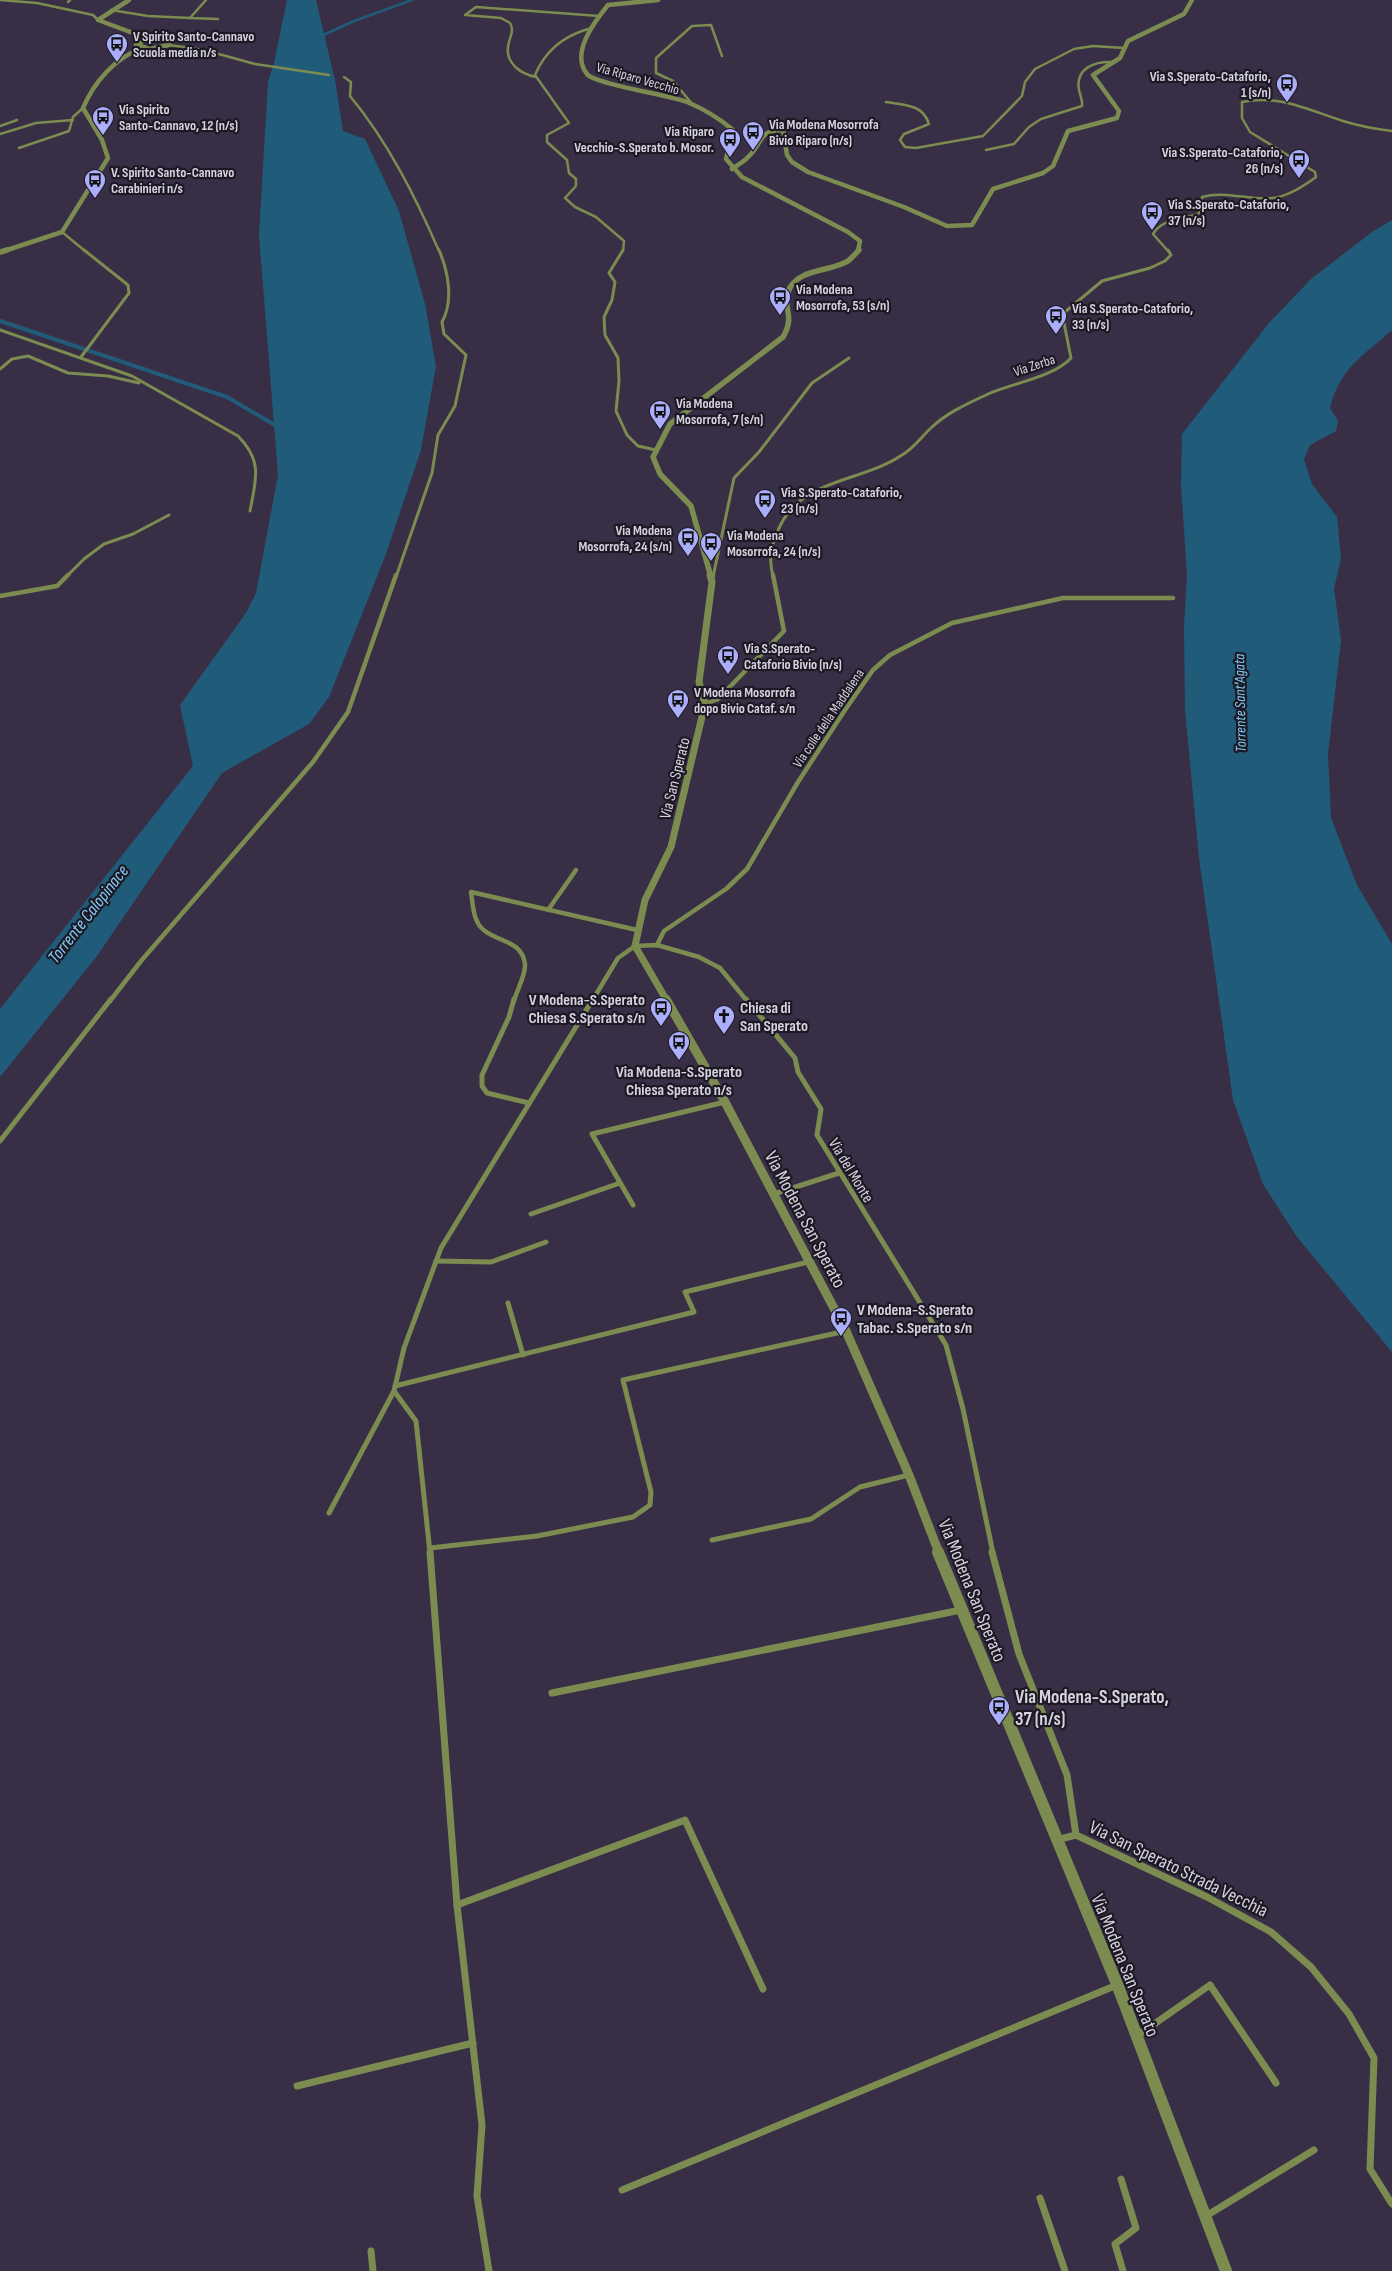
<svg xmlns="http://www.w3.org/2000/svg" width="1392" height="2271" font-family="'Sofia Sans Condensed',sans-serif">
<style>
.water{fill:#205c79}
.lines{fill:none;stroke-linecap:round;stroke-linejoin:round}
.stream-far1{stroke:#205c79;stroke-width:2.5}
.stream{stroke:#205c79;stroke-width:4}
.minor-far4{stroke:#7c8c50;stroke-width:2.5}
.minor-far3{stroke:#7c8c50;stroke-width:3}
.minor-far2{stroke:#7c8c50;stroke-width:4.5}
.minor-far1{stroke:#7c8c50;stroke-width:5}
.minor{stroke:#7c8c50;stroke-width:7}
.tertiary-far4{stroke:#7c8c50;stroke-width:4.5}
.tertiary-far3{stroke:#7c8c50;stroke-width:5.5}
.tertiary-far2{stroke:#7c8c50;stroke-width:7}
.tertiary-far1{stroke:#7c8c50;stroke-width:9}
.tertiary{stroke:#7c8c50;stroke-width:12}
.labels{text-anchor:middle;stroke-width:4.5;stroke-linejoin:round;paint-order:stroke}
.far-poi-label{font-size:14px;font-weight:bold;fill:#d6d1df;stroke:#1d1924;text-anchor:start}
.far-street-label{font-size:14px;fill:#d6d1df;stroke:#1d1924}
.far-water-label{font-size:15px;font-style:italic;fill:#80ccf6;stroke:#1d1924}
.street-label{font-size:16px;fill:#d6d1df;stroke:#1d1924}
.poi-label{font-size:16px;font-weight:bold;fill:#d6d1df;stroke:#1d1924;text-anchor:start}
.water-label{font-size:18px;font-style:italic;fill:#80ccf6;stroke:#1d1924}
.near-street-label{font-size:19px;fill:#d6d1df;stroke:#1d1924}
.near-poi-label{font-size:19px;font-weight:bold;fill:#d6d1df;stroke:#1d1924;text-anchor:start}
</style>
<rect width="100%" height="100%" fill="#382f46"/>
<g class="water">
<path d="M 287,0 L 316,0 L 335,80 L 343,131 L 365,139 L 399,211 L 425,304 L 436,366 L 421,450 L 386,554 L 329,697 L 309,724 L 222,773 L 97,956 L 0,1077 L 0,1009 L 193,766 L 180,705 L 246,613 L 256,593 L 278,475 L 259,235 L 268,82 L 274,63 Z"/>
<path d="M 1392,220 L 1392,330 C 1363,356 1340,368 1330,408 L 1338,421 L 1336,431 L 1310,445 L 1304,459 L 1312,484 L 1337,517 L 1341,558 L 1334,589 L 1341,640 L 1328,754 L 1331,818 L 1357,885 L 1392,944 L 1392,1352 L 1297,1237 L 1263,1184 L 1233,1100 L 1199,858 L 1185,710 L 1184,627 L 1187,575 L 1181,484 L 1182,434 L 1269,323 L 1311,279 L 1372,232 Z"/>
</g>
<g class="lines">
<path class="stream-far1" d="M 319,37 L 354,21 L 412,0"/>
<path class="stream" d="M 0,321 L 227,397 L 280,428"/>
<g class="minor-far4">
<path d="M 0,0 L 37,3 L 93,15 L 98,20"/>
<path d="M 206,0 L 190,18 L 218,19"/>
<path d="M 68,2 L 70,0"/>
<path d="M 111,10 L 148,16 L 190,18"/>
<path d="M 588,29 C 564,36 545,51 535,75 L 569,123 L 547,135 L 547,142 L 567,160 L 569,173 L 576,179 L 576,186 L 565,198 L 575,207 L 596,217 L 624,241 L 623,251"/>
<path d="M 169,45 L 204,50 L 255,64 L 329,75"/>
<path d="M 344,77 L 351,82 L 350,96 C 388,142 415,196 439,251"/>
<path d="M 536,77 C 521,74 506,64 508,47 C 509,37 515,32 510,23 L 501,18 L 465,15 L 476,7 L 599,16"/>
<path d="M 886,102 C 904,105 923,104 929,124 L 904,134 L 900,140 L 905,147 L 916,148 L 983,136 L 1022,96 L 1025,82 L 1035,69 L 1074,49 L 1093,46 L 1124,48"/>
<path d="M 694,106 L 673,81 L 656,73 L 656,58 L 692,26 L 711,25 L 722,56"/>
<path d="M 0,126 L 17,120"/>
<path d="M 0,134 L 36,123 L 73,120"/>
<path d="M 19,148 L 69,131 L 73,117 L 83,108"/>
<path d="M 986,150 L 1014,144 L 1029,127 L 1041,119 L 1082,106 C 1083,100 1080,96 1079,90 C 1075,68 1095,61 1113,62"/>
<path d="M 62,232 L 85,251"/>
<path d="M 1168,251 L 1153,234 C 1162,219 1182,219 1198,214 L 1201,210 L 1202,197 C 1226,190 1249,201 1273,198 C 1289,196 1304,186 1316,177 L 1315,172 L 1250,132 L 1242,118 L 1242,102 C 1279,94 1308,110 1343,121 C 1359,126 1375,129 1392,131"/>
</g>
<g class="minor-far3">
<path d="M 623,250 L 609,273 L 615,282 L 612,300 L 604,317 L 605,335 L 618,358 L 619,381 L 616,411 L 627,435 L 638,446 L 656,450"/>
<path d="M 0,330 L 132,376 L 238,436 C 263,461 256,479 250,511"/>
<path d="M 81,357 L 129,293 L 128,285 L 84,250"/>
<path d="M 0,369 L 12,359 L 28,356 L 68,373 L 108,376 L 139,383"/>
<path d="M 66,577 L 84,559 L 104,544 L 133,534 L 169,515"/>
<path d="M 396,577 L 432,473 L 438,435 L 455,406 L 466,355 L 444,334 L 442,322 C 454,301 448,271 439,250"/>
<path d="M 713,577 L 734,478 L 759,452 L 812,383 L 849,358"/>
<path d="M 773,577 C 769,558 770,550 777,533 C 798,477 859,484 902,455 C 914,448 922,436 932,427 C 948,412 969,403 988,394 C 1013,383 1054,377 1071,358 L 1064,323 L 1065,312 L 1102,281 L 1150,268 L 1165,261 L 1171,255 L 1168,250"/>
</g>
<g class="minor-far2">
<path d="M 712,579 L 713,575"/>
<path d="M 0,596 L 57,586 L 68,575"/>
<path d="M 705,704 L 718,699 L 784,631 L 773,575"/>
<path d="M 548,910 L 576,870"/>
<path d="M 657,945 L 664,931 L 726,889 L 747,869 L 798,782 L 845,710 L 873,670 L 890,655 L 952,623 L 1063,598 L 1173,598"/>
<path d="M 110,1001 L 141,961 L 313,762 L 348,712 L 396,575"/>
<path d="M 514,1001 C 517,990 526,974 525,964 C 522,941 499,942 485,931 C 473,923 473,905 471,892 L 637,930"/>
<path d="M 592,1001 L 618,958 L 635,946 L 657,945 L 699,957 L 720,968 L 747,1001"/>
</g>
<g class="minor-far1">
<path d="M 514,999 L 509,1017 L 482,1075 L 482,1086 L 487,1093 L 529,1103"/>
<path d="M 746,999 L 795,1058 L 798,1072 L 821,1109 L 817,1135 L 946,1345 L 963,1409 L 993,1553"/>
<path d="M 0,1141 L 111,999"/>
<path d="M 774,1194 L 839,1173"/>
<path d="M 633,1205 L 592,1134 L 725,1102"/>
<path d="M 531,1214 L 620,1183"/>
<path d="M 436,1261 L 491,1262 L 546,1242"/>
<path d="M 508,1303 L 523,1355"/>
<path d="M 395,1386 L 694,1312 L 685,1292 L 808,1262"/>
<path d="M 394,1391 L 416,1421 L 430,1553"/>
<path d="M 329,1513 L 394,1391 L 404,1348 L 441,1248 L 593,999"/>
<path d="M 712,1540 L 811,1519 L 860,1487 L 909,1475"/>
<path d="M 430,1548 L 537,1536 L 633,1517 L 650,1505 L 651,1492 L 623,1380 L 846,1331"/>
</g>
<g class="minor">
<path d="M 430,1552 L 457,1905 L 482,2125 L 477,2196 L 489,2271"/>
<path d="M 992,1552 L 1019,1654 L 1067,1775 L 1076,1835"/>
<path d="M 552,1693 L 961,1610"/>
<path d="M 1056,1840 L 1076,1835 L 1207,1897 L 1271,1932 L 1311,1967 L 1349,2014 L 1374,2058 L 1370,2169 L 1392,2204"/>
<path d="M 457,1905 L 685,1820 L 763,1989"/>
<path d="M 1137,2036 L 1210,1985 L 1276,2083"/>
<path d="M 297,2086 L 473,2043"/>
<path d="M 1121,2179 L 1136,2228 L 1115,2244 L 1123,2271"/>
<path d="M 622,2190 L 1117,1985"/>
<path d="M 1040,2198 L 1065,2271"/>
<path d="M 1206,2216 L 1314,2150"/>
<path d="M 371,2251 L 373,2271"/>
</g>
<g class="tertiary-far4">
<path d="M 129,0 L 98,20 L 149,39"/>
<path d="M 658,0 L 608,5 C 595,21 570,53 587,74 C 595,84 668,95 687,102 C 704,109 719,118 733,130 L 726,159 L 742,177 L 848,232 L 860,241 L 858,251"/>
<path d="M 156,39 L 168,41 L 169,45 L 150,49 L 136,45 L 143,41 Z"/>
<path d="M 732,169 C 737,165 744,162 748,157 C 764,143 757,130 783,130 L 787,155 L 792,162 L 808,172 L 904,207 L 947,226 L 972,225 L 993,189 L 1043,173 L 1053,166 L 1068,131 L 1117,118 L 1119,111 L 1093,75 L 1120,58 L 1128,41 L 1184,14 L 1192,0"/>
<path d="M 4,251 L 62,232 L 108,158 L 102,140 L 83,108 C 94,82 115,58 142,48"/>
</g>
<g class="tertiary-far3">
<path d="M 0,252 L 7,250"/>
<path d="M 711,577 L 691,506 L 660,474 L 653,457 L 670,424 L 783,337 C 796,315 782,308 788,292 C 796,268 831,272 848,261 C 852,258 856,253 859,250"/>
</g>
<path class="tertiary-far2" d="M 667,1001 L 635,946 L 645,900 L 671,847 L 705,704 L 699,682 L 712,582 L 710,575"/>
<path class="tertiary-far1" d="M 666,999 L 725,1102 L 846,1331 L 909,1475 L 939,1553"/>
<path class="tertiary" d="M 938,1552 L 1117,1984 L 1226,2271"/>
</g>
<defs>
<g id="bus-pin" transform="scale(1.125)"><path d="M0 17L-7.5 6A9.5 9.5 0 1 1 7.5 6Z" fill="#abaffb" stroke="#1d1924"/><path d="M-5-6H5V4H4V6H2V4H-2V6H-4V4H-5ZM-3.5-4V0h7V-4ZM-3.5 1.2v1.5H-2V1.2ZM2 1.2v1.5H3.5V1.2Z" fill="#111"/></g>
<g id="church-pin" transform="scale(1.125)"><path d="M0 17L-7.5 6A9.5 9.5 0 1 1 7.5 6Z" fill="#abaffb" stroke="#1d1924"/><path d="M-1.2-6h2.4v3.5h3.3v2.4h-3.3V6h-2.4V-.1h-3.3v-2.4h3.3Z" fill="#111"/></g>
</defs>
<g fill-rule="evenodd">
<use href="#bus-pin" x="117" y="44"/>
<use href="#bus-pin" x="1287" y="84"/>
<use href="#bus-pin" x="103" y="117"/>
<use href="#bus-pin" x="753" y="132"/>
<use href="#bus-pin" x="730" y="139"/>
<use href="#bus-pin" x="1299" y="160"/>
<use href="#bus-pin" x="95" y="180"/>
<use href="#bus-pin" x="1152" y="212"/>
<use href="#bus-pin" x="780" y="297"/>
<use href="#bus-pin" x="1056" y="316"/>
<use href="#bus-pin" x="660" y="411"/>
<use href="#bus-pin" x="765" y="500"/>
<use href="#bus-pin" x="688" y="538"/>
<use href="#bus-pin" x="711" y="543"/>
<use href="#bus-pin" x="728" y="656"/>
<use href="#bus-pin" x="678" y="700"/>
<use href="#bus-pin" x="661" y="1008"/>
<use href="#church-pin" x="724" y="1016"/>
<use href="#bus-pin" x="679" y="1042"/>
<use href="#bus-pin" x="841" y="1318"/>
<use href="#bus-pin" x="999" y="1707"/>
</g>
<g class="labels">
<g class="far-poi-label">
<text x="133" y="41">V Spirito Santo-Cannavo<tspan x="133" dy="16">Scuola media n/s</tspan></text>
<text x="1271" y="81" text-anchor="end">Via S.Sperato-Cataforio,<tspan x="1271" dy="16">1 (s/n)</tspan></text>
<text x="119" y="114">Via Spirito<tspan x="119" dy="16">Santo-Cannavo, 12 (n/s)</tspan></text>
<text x="769" y="129">Via Modena Mosorrofa<tspan x="769" dy="16">Bivio Riparo (n/s)</tspan></text>
<text x="714" y="136" text-anchor="end">Via Riparo<tspan x="714" dy="16">Vecchio-S.Sperato b. Mosor.</tspan></text>
<text x="1283" y="157" text-anchor="end">Via S.Sperato-Cataforio,<tspan x="1283" dy="16">26 (n/s)</tspan></text>
<text x="111" y="177">V. Spirito Santo-Cannavo<tspan x="111" dy="16">Carabinieri n/s</tspan></text>
<text x="1168" y="209">Via S.Sperato-Cataforio,<tspan x="1168" dy="16">37 (n/s)</tspan></text>
<text x="796" y="294">Via Modena<tspan x="796" dy="16">Mosorrofa, 53 (s/n)</tspan></text>
<text x="1072" y="313">Via S.Sperato-Cataforio,<tspan x="1072" dy="16">33 (n/s)</tspan></text>
<text x="676" y="408">Via Modena<tspan x="676" dy="16">Mosorrofa, 7 (s/n)</tspan></text>
<text x="781" y="497">Via S.Sperato-Cataforio,<tspan x="781" dy="16">23 (n/s)</tspan></text>
<text x="672" y="535" text-anchor="end">Via Modena<tspan x="672" dy="16">Mosorrofa, 24 (s/n)</tspan></text>
<text x="727" y="540">Via Modena<tspan x="727" dy="16">Mosorrofa, 24 (n/s)</tspan></text>
<text x="744" y="653">Via S.Sperato-<tspan x="744" dy="16">Cataforio Bivio (n/s)</tspan></text>
<text x="694" y="697">V Modena Mosorrofa<tspan x="694" dy="16">dopo Bivio Cataf. s/n</tspan></text>
</g>
<g class="far-street-label">
<text transform="translate(638 78) rotate(16)" y="5">Via Riparo Vecchio</text>
<text transform="translate(1034 365) rotate(-18)" y="5">Via Zerba</text>
<text transform="translate(828 718) rotate(-56)" y="5">Via colle della Maddalena</text>
</g>
<g class="far-water-label">
<text transform="translate(1240 703) rotate(-91)" y="5">Torrente Sant'Agata</text>
</g>
<g class="street-label">
<text transform="translate(674 778) rotate(-76)" y="6">Via San Sperato</text>
<text transform="translate(852 1170) rotate(59)" y="6">Via del Monte</text>
</g>
<g class="poi-label">
<text x="645" y="1005" text-anchor="end">V Modena-S.Sperato<tspan x="645" dy="18">Chiesa S.Sperato s/n</tspan></text>
<text x="740" y="1013">Chiesa di<tspan x="740" dy="18">San Sperato</tspan></text>
<text x="679" y="1077" text-anchor="middle">Via Modena-S.Sperato<tspan x="679" dy="18">Chiesa Sperato n/s</tspan></text>
<text x="857" y="1315">V Modena-S.Sperato<tspan x="857" dy="18">Tabac. S.Sperato s/n</tspan></text>
</g>
<g class="water-label">
<text transform="translate(88 914) rotate(-52)" y="6">Torrente Calopinace</text>
</g>
<g class="near-street-label">
<text transform="translate(806 1219) rotate(62)" y="7">Via Modena San Sperato</text>
<text transform="translate(973 1590) rotate(68)" y="7">Via Modena San Sperato</text>
<text transform="translate(1179 1868) rotate(26)" y="7">Via San Sperato Strada Vecchia</text>
<text transform="translate(1126 1965) rotate(68)" y="7">Via Modena San Sperato</text>
</g>
<g class="near-poi-label">
<text x="1015" y="1703">Via Modena-S.Sperato,<tspan x="1015" dy="22">37 (n/s)</tspan></text>
</g>
</g>
</svg>
